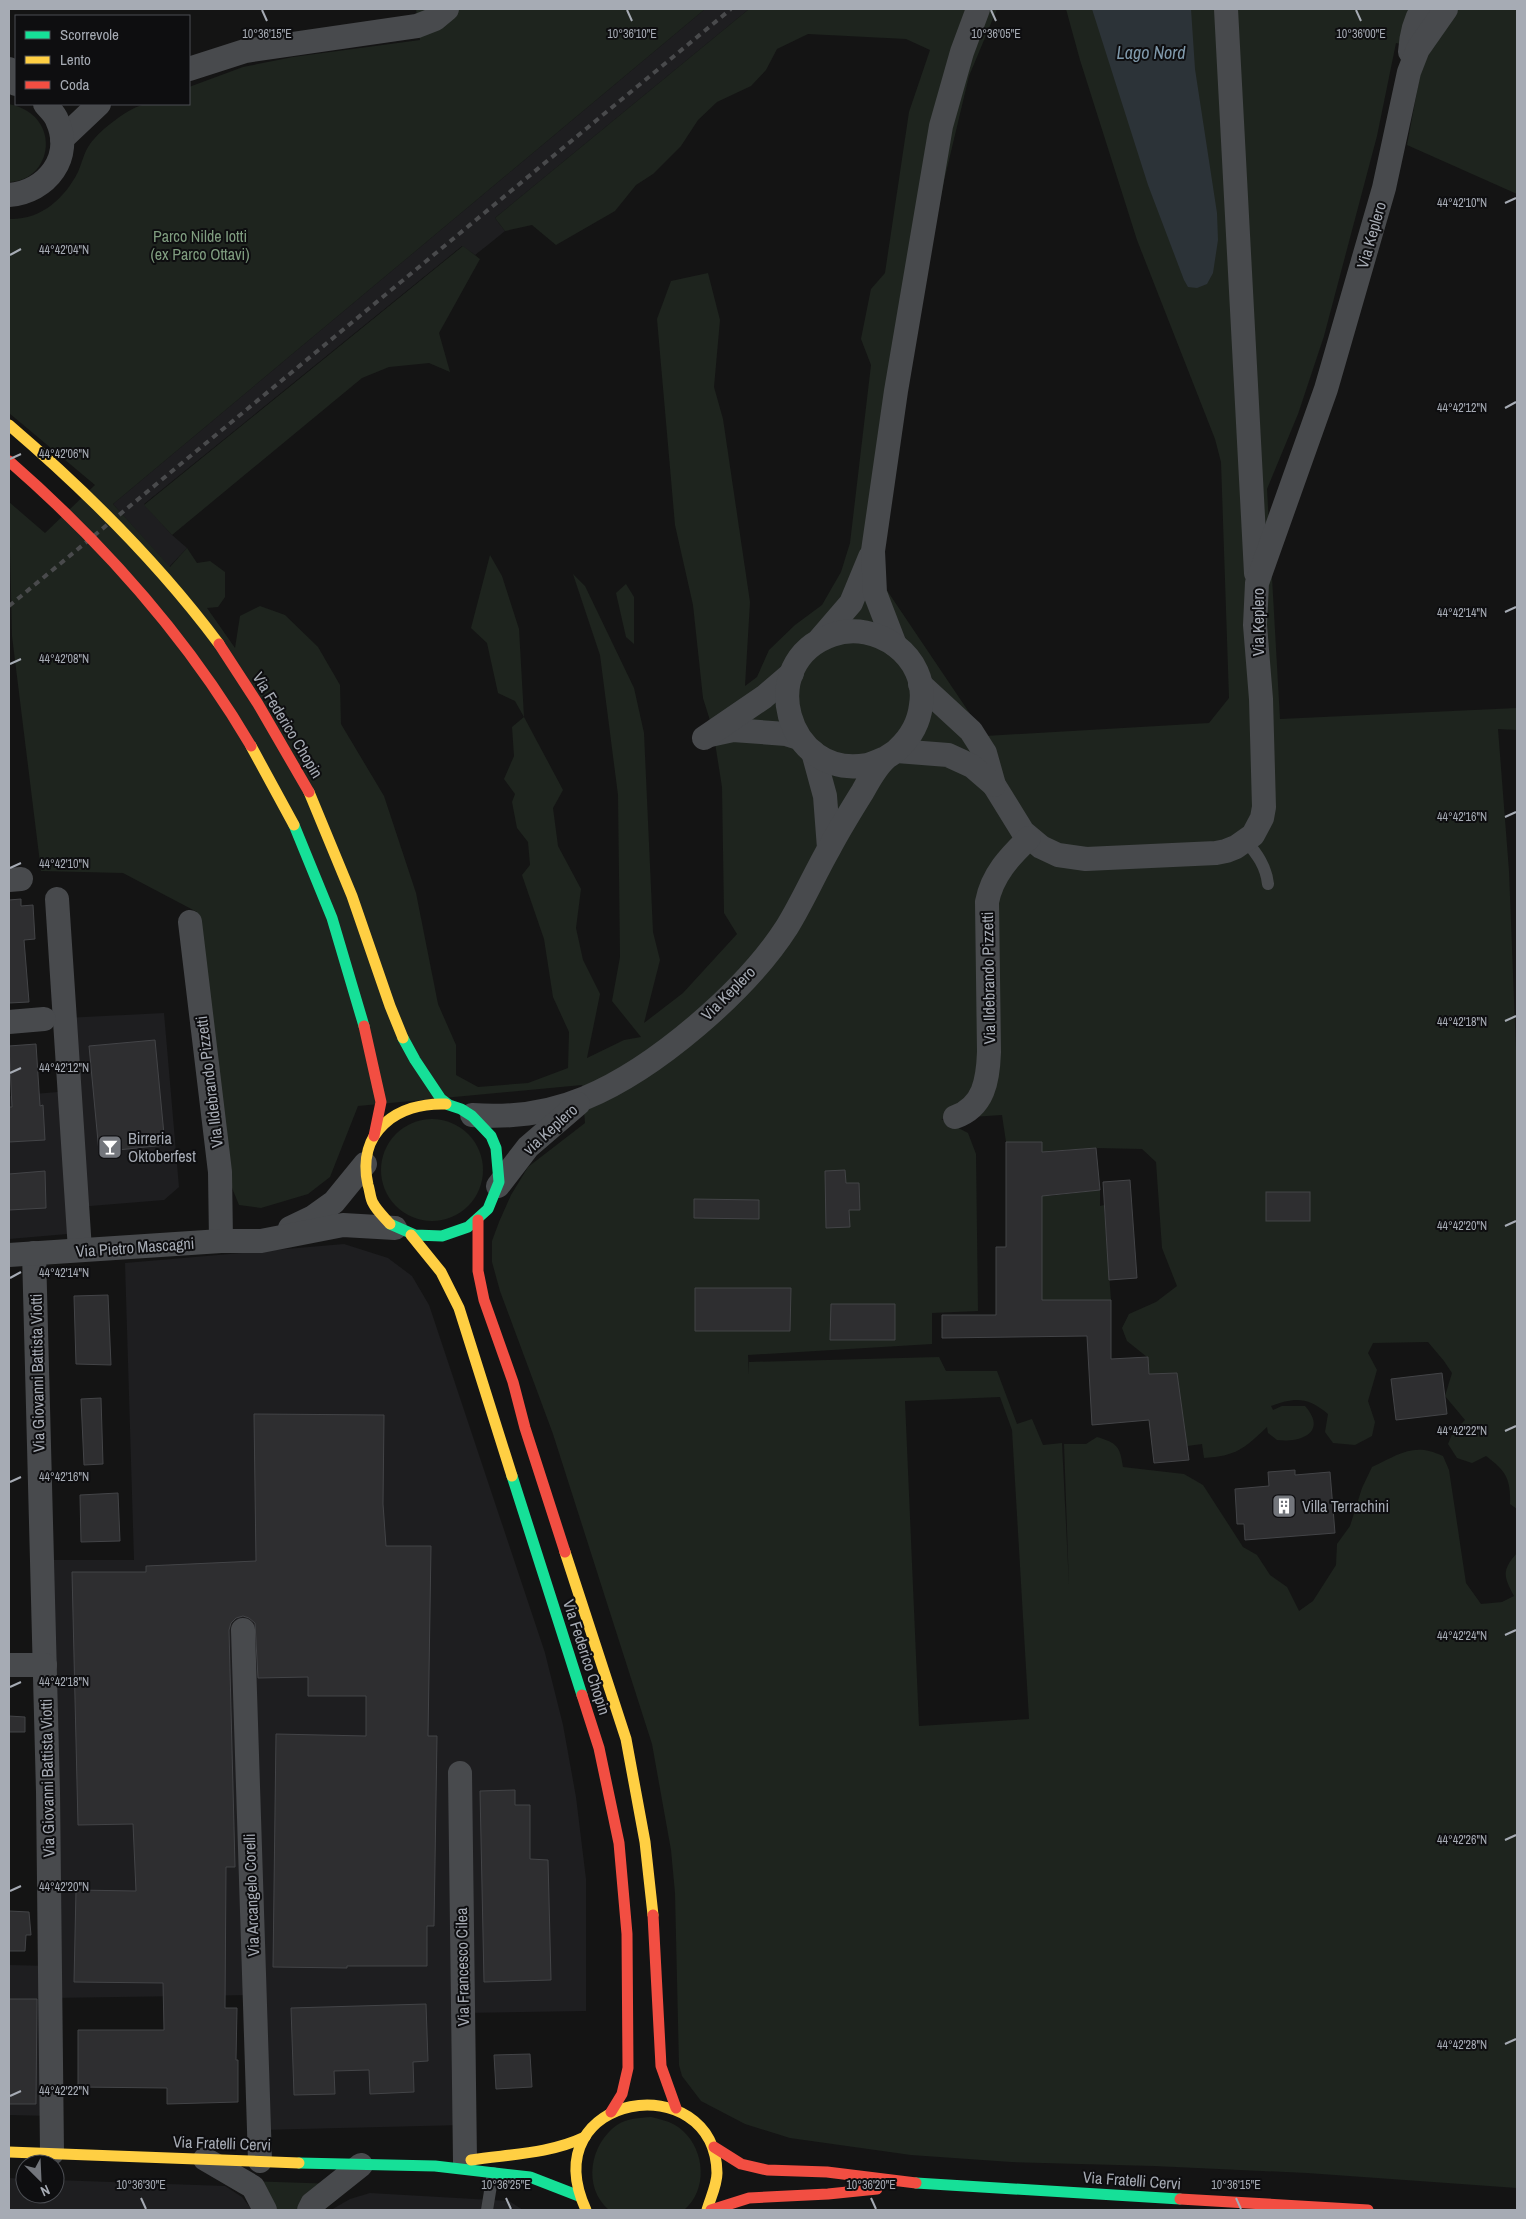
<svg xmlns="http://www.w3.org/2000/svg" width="1526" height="2219" font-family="'Archivo Narrow',sans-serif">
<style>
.built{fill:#1e1e20}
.green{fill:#1e241e;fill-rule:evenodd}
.water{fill:#2c3338}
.building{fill:#2e2e30;stroke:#434447}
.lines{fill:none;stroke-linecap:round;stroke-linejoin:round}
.lane{stroke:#484a4d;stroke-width:12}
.street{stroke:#484a4d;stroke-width:24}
.fast{stroke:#16e098;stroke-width:11}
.slow{stroke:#ffcf43;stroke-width:11}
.jam{stroke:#f24e42;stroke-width:11}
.rail{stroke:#494a4c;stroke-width:4;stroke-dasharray:6 5;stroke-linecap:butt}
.slow-bridge{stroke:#ffcf43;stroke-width:11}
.jam-bridge{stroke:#f24e42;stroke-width:11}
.ticks{fill:none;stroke:#a6abb4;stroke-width:2}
.labels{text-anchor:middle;stroke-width:4;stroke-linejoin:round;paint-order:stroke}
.street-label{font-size:16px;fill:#a6abb4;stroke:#0e0e10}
.park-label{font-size:16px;fill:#7f9d7f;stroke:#0e0e10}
.poi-label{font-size:16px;fill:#a6abb4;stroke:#0e0e10;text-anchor:start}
.water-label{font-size:18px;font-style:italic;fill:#809aac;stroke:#0e0e10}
.ticks-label{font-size:12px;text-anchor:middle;fill:#a6abb4;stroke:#0e0e10;stroke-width:4;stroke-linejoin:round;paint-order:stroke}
</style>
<rect width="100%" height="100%" fill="#141414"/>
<g class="built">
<path d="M 705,9 L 749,9 L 495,218 L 505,231 L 489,244 L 475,255 L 462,246 L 144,504 L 172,535 L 187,548 L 169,567 L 113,504 Z"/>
<path d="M 164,1013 L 179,1187 L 164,1200 L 78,1207 L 79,1233 L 9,1239 L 9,1096 L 70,1091 L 65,1018 Z"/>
<path d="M 344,1244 L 388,1258 L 412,1276 L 429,1305 L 545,1653 L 563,1725 L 576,1797 L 586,1879 L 586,2011 L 463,2013 L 464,2125 L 259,2130 L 254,1995 L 51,1998 L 52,2116 L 9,2115 L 9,1965 L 50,1966 L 42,1560 L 134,1560 L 125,1263 Z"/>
<path d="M 9,2178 L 25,2179 L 25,2194 L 55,2194 L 55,2180 L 225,2186 L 242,2197 L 252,2210 L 9,2210 Z"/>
<path d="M 370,2193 L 509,2201 L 523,2210 L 331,2210 L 350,2199 Z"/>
</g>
<g class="green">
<path d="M 416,9 L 705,9 L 113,504 L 170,567 L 187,548 L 197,563 L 210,561 L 225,572 L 225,597 L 218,607 L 207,608 L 235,648 L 240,616 L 260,606 L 285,615 L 318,647 L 340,685 L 341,724 L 384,796 L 416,893 L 438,1004 L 456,1045 L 456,1075 L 478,1087 L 528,1083 L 568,1068 L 569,1032 L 553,997 L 544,939 L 522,875 L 530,865 L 528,842 L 517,828 L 512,802 L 515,794 L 504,779 L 514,756 L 512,727 L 524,717 L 515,701 L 498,693 L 487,643 L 471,628 L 490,555 L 502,576 L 519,629 L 524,717 L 563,790 L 553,808 L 558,846 L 581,889 L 576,928 L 583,960 L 600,994 L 587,1058 L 624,1040 L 641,1037 L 612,1001 L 620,957 L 618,795 L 600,655 L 573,574 L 585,586 L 634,688 L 644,733 L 653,932 L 660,960 L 644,1023 L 683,993 L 737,934 L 724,913 L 722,787 L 713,730 L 703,698 L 693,605 L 675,525 L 657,319 L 671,281 L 708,273 L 720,320 L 714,387 L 723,419 L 750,602 L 745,686 L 757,677 L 769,650 L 795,625 L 822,605 L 841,572 L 850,543 L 871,365 L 861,339 L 871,289 L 885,273 L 909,112 L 930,50 L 906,39 L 808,34 L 777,49 L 766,70 L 751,86 L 717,102 L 698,120 L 681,146 L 653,174 L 636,185 L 615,211 L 556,245 L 532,225 L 505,231 L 495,218 L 749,9 L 997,9 L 969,76 L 944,181 L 913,343 L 882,553 L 886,589 L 985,736 L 1209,723 L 1229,698 L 1221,462 L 1215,439 L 1137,240 L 1080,60 L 1066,9 L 1517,9 L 1517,194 L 1407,145 L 1421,70 L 1428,49 L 1396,43 L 1377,136 L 1324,336 L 1298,414 L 1267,489 L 1280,719 L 1517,708 L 1517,730 L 1498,729 L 1509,871 L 1517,1076 L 1517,1509 L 1510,1504 C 1511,1479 1506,1471 1486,1456 L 1472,1463 L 1457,1458 L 1448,1444 L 1453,1432 L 1465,1420 L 1445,1396 L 1452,1373 L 1444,1361 L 1428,1342 L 1373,1343 L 1368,1353 L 1377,1370 L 1368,1401 L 1375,1422 L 1372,1436 L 1355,1445 L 1333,1443 L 1325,1432 L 1328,1414 C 1308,1397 1295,1397 1271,1406 L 1273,1410 L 1282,1406 L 1305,1406 C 1328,1432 1301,1443 1277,1440 L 1268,1433 L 1267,1427 C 1244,1449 1236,1456 1204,1458 L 1202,1444 L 1187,1446 L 1177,1373 L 1149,1374 L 1147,1357 L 1127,1341 L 1122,1328 L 1129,1314 L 1156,1302 L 1177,1286 L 1162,1248 L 1156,1162 L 1142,1149 L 1096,1148 L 1047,1151 L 1049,1196 L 1100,1190 L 1100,1206 L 1104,1205 L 1111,1300 L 1040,1300 L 1042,1142 L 1006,1142 L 1002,1115 L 941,1119 L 968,1133 L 976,1154 L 978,1311 L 932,1313 L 932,1344 L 748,1355 L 749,1375 L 749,1362 L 939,1357 L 946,1371 L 997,1371 L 1017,1424 L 1032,1419 L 1043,1445 L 1062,1443 L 1069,1586 L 1064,1444 L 1086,1444 L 1097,1437 C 1117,1443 1120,1446 1123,1467 L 1184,1474 L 1203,1485 L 1243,1547 L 1257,1555 L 1270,1575 L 1287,1587 L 1299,1611 L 1313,1601 L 1336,1565 L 1337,1544 L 1350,1526 L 1362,1488 L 1372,1467 C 1400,1454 1413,1442 1443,1456 L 1449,1470 L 1466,1583 L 1481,1604 L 1502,1602 L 1514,1596 C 1503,1576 1502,1570 1517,1553 L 1517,2188 L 1307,2173 L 1154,2166 L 1011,2162 L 911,2155 L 790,2138 L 745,2124 L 701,2101 L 682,2076 L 679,2065 L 675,1893 L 671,1850 L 652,1744 L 553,1434 L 500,1291 L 492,1262 L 492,1241 L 499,1222 L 511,1195 L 528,1167 L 585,1123 L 582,1085 L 358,1106 L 330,1177 L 308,1194 L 261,1208 L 239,1205 L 228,1178 L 197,912 L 123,873 L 41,871 L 12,636 L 9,502 L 45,533 L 95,485 L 9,413 L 9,219 C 41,220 64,199 78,172 C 82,163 84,152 90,144 C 100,130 129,107 146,104 C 159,101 175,104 189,104 L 189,87 L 243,67 L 293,57 L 420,40 ZM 1310,1193 L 1310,1221 L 1266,1221 ZM 1000,1397 L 1012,1430 L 1029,1719 L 919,1726 L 905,1401 Z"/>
<path d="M 9,104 C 63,115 53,181 9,182 Z"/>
<path d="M 463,246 L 480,259 L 439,333 L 450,372 L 429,363 L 389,367 L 362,378 L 172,535 L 144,505 Z"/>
<path d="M 626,584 L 634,597 L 634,644 L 626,637 L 616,593 Z"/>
<circle cx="432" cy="1170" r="51"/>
<path d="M 651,2117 C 663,2120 674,2122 683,2131 C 705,2151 708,2190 684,2210 L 609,2210 C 582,2187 590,2144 617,2125 C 627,2118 640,2118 651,2117 Z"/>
<path d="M 243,2181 L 337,2184 L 309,2210 L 265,2210 Z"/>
</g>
<path class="water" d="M 1092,9 L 1191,9 L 1195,69 L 1217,213 L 1218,240 L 1213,273 L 1207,284 L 1197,288 L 1188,287 L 1184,280 L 1148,185 Z"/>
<g class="building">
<path d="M 21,899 L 21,906 L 33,905 L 35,939 L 24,940 L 29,1002 L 9,1003 L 9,900 Z"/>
<path d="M 155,1040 L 165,1145 L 99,1152 L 89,1046 Z"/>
<path d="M 36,1044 L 40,1106 L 43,1105 L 45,1140 L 9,1142 L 9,1107 L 12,1107 L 9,1046 Z"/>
<path d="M 1006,1142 L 1042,1142 L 1042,1152 L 1096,1148 L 1100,1190 L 1042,1196 L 1042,1300 L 1111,1300 L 1111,1359 L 1148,1357 L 1149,1374 L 1177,1373 L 1189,1460 L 1154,1463 L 1149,1420 L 1092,1425 L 1087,1336 L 942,1338 L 942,1315 L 996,1315 L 996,1247 L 1006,1247 Z"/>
<path d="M 845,1170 L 846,1183 L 859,1183 L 860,1210 L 849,1210 L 850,1227 L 826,1228 L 825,1171 Z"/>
<path d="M 45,1171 L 46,1208 L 9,1210 L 9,1174 Z"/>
<path d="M 1130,1180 L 1137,1278 L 1109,1280 L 1103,1182 Z"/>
<rect x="1266" y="1192" width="44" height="29"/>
<path d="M 694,1199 L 759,1200 L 759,1219 L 694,1218 Z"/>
<path d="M 695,1288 L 791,1288 L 790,1331 L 695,1331 Z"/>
<path d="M 108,1295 L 111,1365 L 76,1364 L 74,1296 Z"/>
<path d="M 831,1304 L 895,1304 L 895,1340 L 830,1340 Z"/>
<path d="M 1442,1373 L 1447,1414 L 1396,1420 L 1391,1379 Z"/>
<path d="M 101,1398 L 103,1464 L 84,1465 L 81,1399 Z"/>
<path d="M 254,1414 L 384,1415 L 383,1504 L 386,1546 L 431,1546 L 428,1736 L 437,1736 L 434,1926 L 427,1926 L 427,1966 L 347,1966 L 347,1968 L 273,1967 L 276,1734 L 366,1736 L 366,1696 L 308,1696 L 308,1677 L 258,1678 L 255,1623 L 249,1618 L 243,1616 L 236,1618 L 231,1623 L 229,1630 L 235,1867 L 226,1867 L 225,2008 L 237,2008 L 236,2060 L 238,2060 L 238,2102 L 167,2104 L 167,2088 L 78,2087 L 78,2030 L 164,2030 L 163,1983 L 74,1982 L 76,1890 L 136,1891 L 133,1824 L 78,1825 L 72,1572 L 146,1572 L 146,1566 L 256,1561 Z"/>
<path d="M 1295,1470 L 1295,1475 L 1330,1472 L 1335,1533 L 1245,1540 L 1244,1524 L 1237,1524 L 1235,1489 L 1269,1486 L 1268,1472 Z"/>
<path d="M 118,1493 L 120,1541 L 81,1542 L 80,1495 Z"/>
<path d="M 9,1716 L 25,1717 L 25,1732 L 9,1732 Z"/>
<path d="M 515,1790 L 515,1805 L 530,1805 L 530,1859 L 548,1860 L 551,1980 L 484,1982 L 480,1791 Z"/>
<path d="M 9,1911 L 29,1912 L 31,1935 L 26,1935 L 25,1951 L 9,1951 Z"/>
<path d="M 9,1999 L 37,1999 L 36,2104 L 9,2104 Z"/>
<path d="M 426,2004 L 428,2061 L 413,2062 L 414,2092 L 370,2094 L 369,2070 L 334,2071 L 335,2094 L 294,2095 L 291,2008 Z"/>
<path d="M 530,2054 L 532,2087 L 496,2089 L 494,2055 Z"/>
</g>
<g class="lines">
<g class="lane">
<path d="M 1246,841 C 1257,854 1266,866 1268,884"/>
<path d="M 487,2210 L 493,2173"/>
</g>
<g class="street">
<path d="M 1226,9 L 1256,573"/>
<path d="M 1410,52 C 1411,36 1414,22 1422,9"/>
<path d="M 9,69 L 16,84"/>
<path d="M 189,69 L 245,51 L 417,26 L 435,19 L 447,9"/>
<path d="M 62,139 L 99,104"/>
<path d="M 9,195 C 47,192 74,157 57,120 C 55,114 49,109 45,104"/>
<path d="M 820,639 L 851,603 L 870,557"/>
<path d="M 895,645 L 875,593 L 873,551 L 896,391 L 941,126 L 962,52 L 978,9"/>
<path d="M 920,684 L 971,731 L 985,753 L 994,785 L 1023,832 L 1041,847 L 1058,855 L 1086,859 L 1216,853 L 1226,851 L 1236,847 L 1253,835 L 1262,818 L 1264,807 L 1261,699 L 1255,625 L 1257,583 L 1326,389 L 1384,188 L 1409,72 L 1418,49 L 1446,9"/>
<path d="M 710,735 L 733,730 L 786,734 L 799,738"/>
<path d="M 704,738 L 764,697 L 792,673"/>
<path d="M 897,751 L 948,755 L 972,766 L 994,785"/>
<path d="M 813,752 L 825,796 L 829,848"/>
<path d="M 9,880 L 21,879"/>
<path d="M 57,899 L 80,1250"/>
<path d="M 190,922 L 220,1172 L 221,1241"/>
<path d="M 9,1022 L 44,1019"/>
<path d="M 472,1115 C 510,1118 549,1113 585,1098 C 655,1069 746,991 787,927 C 803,901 815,873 830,847 C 840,828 852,809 863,791 C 869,780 877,766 886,758 C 890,754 895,753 898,749 C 911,737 919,723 921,705 C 929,657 876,619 832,635 C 754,662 786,780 867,765 C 873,764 880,760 886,758"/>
<path d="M 955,1117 C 984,1107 988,1080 989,1052 L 987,902 C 992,875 1010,856 1029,838"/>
<path d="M 498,1186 L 528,1147 L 578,1104"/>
<path d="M 290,1228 L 313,1217 L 334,1202 L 365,1164"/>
<path d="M 34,1253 L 48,1792 L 52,2153"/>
<path d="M 9,1255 L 221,1241 L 261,1241 L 343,1225 L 395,1228"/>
<path d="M 243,1630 L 260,2161"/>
<path d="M 9,1665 L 45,1665"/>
<path d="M 460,1773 L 465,2161"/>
<path d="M 205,2159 L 253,2187 L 265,2210"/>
<path d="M 309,2210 L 312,2204 L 361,2165"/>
</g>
<g class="fast">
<path d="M 294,825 L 332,918 L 364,1026"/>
<path d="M 390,1224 L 415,1235 L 442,1236 L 468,1227 L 488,1209 L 499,1182 L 496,1148 L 491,1136 L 472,1116 L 461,1109 L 449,1105 L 441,1099 L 415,1060 L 403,1038"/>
<path d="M 512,1476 L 582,1695"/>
<path d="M 299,2163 L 435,2166 L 530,2177 L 579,2196"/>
<path d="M 916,2183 L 1180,2199"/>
</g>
<g class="slow">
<path d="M 309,792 L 352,896 L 390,1006 L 403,1038"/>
<path d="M 390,1224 C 385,1218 377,1211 373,1203 C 370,1198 370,1190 368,1185 C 356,1132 397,1102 446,1104"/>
<path d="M 411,1235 L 441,1272 L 459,1308 L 512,1476"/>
<path d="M 565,1552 L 626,1739 L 645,1842 L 653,1915"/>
<path d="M 9,2152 L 299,2163"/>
<path d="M 471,2160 C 510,2154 549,2154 585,2137"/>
<path d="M 586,2210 C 532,2092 715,2065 717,2173 C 717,2185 710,2199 707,2210"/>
</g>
<g class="jam">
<path d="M 364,1026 L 381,1102 L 374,1136"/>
<path d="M 478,1220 L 478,1271 L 484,1300 L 513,1382 L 525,1428 L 565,1552"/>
<path d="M 582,1695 L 599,1748 L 619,1843 L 627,1934 L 628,2068 L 622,2094 L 611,2112"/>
<path d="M 653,1915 L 661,2066 L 676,2108"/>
<path d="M 714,2147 L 741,2164 L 767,2170 L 827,2172 L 916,2183"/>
<path d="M 1180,2199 L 1368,2210"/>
<path d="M 711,2210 L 749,2198 L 828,2194 L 877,2189"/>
</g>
<path class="rail" d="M 9,606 L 731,9"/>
<g class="slow-bridge">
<path d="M 9,425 C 86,491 158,562 219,644"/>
<path d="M 251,746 L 294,825"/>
</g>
<g class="jam-bridge">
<path d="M 9,461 C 104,544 187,637 251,746"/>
<path d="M 219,644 L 258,704 L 309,792"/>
</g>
</g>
<path class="ticks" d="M 262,10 L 267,21M 627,10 L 632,21M 991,10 L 996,21M 1356,10 L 1361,21M 1505,203 L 1516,198M 10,255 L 21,249M 1505,408 L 1516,402M 10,459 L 21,454M 1505,612 L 1516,607M 10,664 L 21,659M 1505,817 L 1516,812M 10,868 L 21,863M 1505,1021 L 1516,1016M 10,1073 L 21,1068M 1505,1226 L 1516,1221M 10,1278 L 21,1272M 1505,1431 L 1516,1426M 10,1482 L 21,1477M 1505,1635 L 1516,1630M 10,1687 L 21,1682M 1505,1840 L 1516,1835M 10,1891 L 21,1886M 1505,2044 L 1516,2039M 10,2096 L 21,2091M 141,2198 L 146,2209M 506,2198 L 511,2209M 871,2198 L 876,2209M 1236,2198 L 1241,2209"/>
<defs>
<g id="bar-square" transform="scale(1.25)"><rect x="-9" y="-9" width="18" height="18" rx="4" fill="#73767c" stroke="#0e0e10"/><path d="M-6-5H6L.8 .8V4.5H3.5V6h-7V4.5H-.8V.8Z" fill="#fff"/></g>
<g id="building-square" transform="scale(1.25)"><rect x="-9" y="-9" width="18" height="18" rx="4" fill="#73767c" stroke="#0e0e10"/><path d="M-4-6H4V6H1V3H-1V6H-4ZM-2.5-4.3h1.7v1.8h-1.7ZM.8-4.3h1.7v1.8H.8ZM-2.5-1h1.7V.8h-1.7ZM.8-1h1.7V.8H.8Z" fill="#fff"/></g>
</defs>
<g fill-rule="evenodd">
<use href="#bar-square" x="110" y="1147"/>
<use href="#building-square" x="1284" y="1506"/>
</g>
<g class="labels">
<g class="street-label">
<text transform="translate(1371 235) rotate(-74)" y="6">Via Keplero</text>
<text transform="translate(1258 622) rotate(-90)" y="6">Via Keplero</text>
<text transform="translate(288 725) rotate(59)" y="6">Via Federico Chopin</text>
<text transform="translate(988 978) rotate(-91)" y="6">Via Ildebrando Pizzetti</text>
<text transform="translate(728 993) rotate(-45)" y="6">Via Keplero</text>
<text transform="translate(209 1082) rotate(-97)" y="6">Via Ildebrando Pizzetti</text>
<text transform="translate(550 1129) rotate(-42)" y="6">via Keplero</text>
<text transform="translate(135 1247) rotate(-4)" y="6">Via Pietro Mascagni</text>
<text transform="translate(37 1373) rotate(-91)" y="6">Via Giovanni Battista Viotti</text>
<text transform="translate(587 1657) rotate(72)" y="6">Via Federico Chopin</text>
<text transform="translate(47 1778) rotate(-91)" y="6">Via Giovanni Battista Viotti</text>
<text transform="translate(251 1895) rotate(-92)" y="6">Via Arcangelo Corelli</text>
<text transform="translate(462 1967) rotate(-91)" y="6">Via Francesco Cilea</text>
<text transform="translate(222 2143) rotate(2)" y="6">Via Fratelli Cervi</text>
<text transform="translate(1132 2180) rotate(4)" y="6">Via Fratelli Cervi</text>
</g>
<g class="park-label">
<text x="200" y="242">Parco Nilde Iotti<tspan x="200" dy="18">(ex Parco Ottavi)</tspan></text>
</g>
<g class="poi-label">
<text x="128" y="1144">Birreria<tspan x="128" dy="18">Oktoberfest</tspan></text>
<text x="1302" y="1512">Villa Terrachini</text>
</g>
<g class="water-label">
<text x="1151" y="59">Lago Nord</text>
</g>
</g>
<g class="ticks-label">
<text x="267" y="38">10°36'15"E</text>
<text x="632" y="38">10°36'10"E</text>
<text x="996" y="38">10°36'05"E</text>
<text x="1361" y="38">10°36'00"E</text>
<text x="1462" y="207">44°42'10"N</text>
<text x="64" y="254">44°42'04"N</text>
<text x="1462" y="412">44°42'12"N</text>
<text x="64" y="458">44°42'06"N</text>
<text x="1462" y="617">44°42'14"N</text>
<text x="64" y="663">44°42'08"N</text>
<text x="1462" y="821">44°42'16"N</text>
<text x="64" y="868">44°42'10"N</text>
<text x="1462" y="1026">44°42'18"N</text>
<text x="64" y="1072">44°42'12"N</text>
<text x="1462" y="1230">44°42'20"N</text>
<text x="64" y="1277">44°42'14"N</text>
<text x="1462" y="1435">44°42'22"N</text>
<text x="64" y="1481">44°42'16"N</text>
<text x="1462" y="1640">44°42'24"N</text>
<text x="64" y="1686">44°42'18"N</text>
<text x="1462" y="1844">44°42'26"N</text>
<text x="64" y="1891">44°42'20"N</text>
<text x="1462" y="2049">44°42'28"N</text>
<text x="64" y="2095">44°42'22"N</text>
<text x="141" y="2189">10°36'30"E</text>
<text x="506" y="2189">10°36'25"E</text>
<text x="871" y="2189">10°36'20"E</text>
<text x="1236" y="2189">10°36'15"E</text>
</g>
<rect width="1526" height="2219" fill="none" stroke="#a6abb4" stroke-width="20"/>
<rect x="15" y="15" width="175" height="90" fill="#0e0e10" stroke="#4b4d52"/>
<rect x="25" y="31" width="25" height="8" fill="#16e098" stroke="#4b4d52"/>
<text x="60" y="40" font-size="15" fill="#a6abb4">Scorrevole</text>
<rect x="25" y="56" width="25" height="8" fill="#ffcf43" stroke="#4b4d52"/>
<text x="60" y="65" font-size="15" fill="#a6abb4">Lento</text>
<rect x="25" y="81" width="25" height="8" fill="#f24e42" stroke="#4b4d52"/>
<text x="60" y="90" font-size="15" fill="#a6abb4">Coda</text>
<g transform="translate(40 2179) rotate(156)"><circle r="24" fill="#0e0e10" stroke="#4b4d52"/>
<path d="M0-4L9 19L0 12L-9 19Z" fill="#73767c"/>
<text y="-8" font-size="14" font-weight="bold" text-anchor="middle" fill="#a6abb4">N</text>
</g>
</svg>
